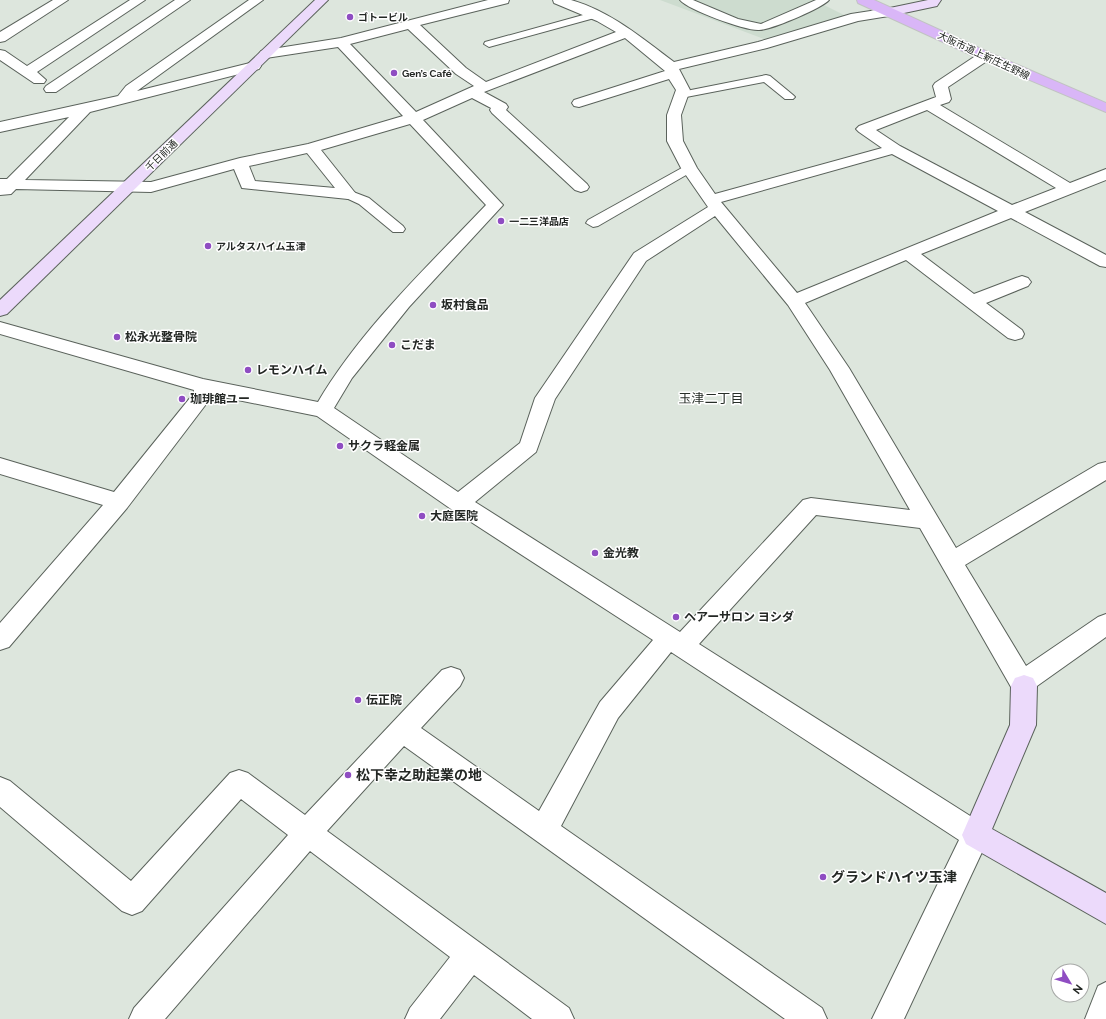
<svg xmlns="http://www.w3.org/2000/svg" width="1106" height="1019" font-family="Raleway,'Noto Sans JP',sans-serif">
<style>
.built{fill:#cddccf}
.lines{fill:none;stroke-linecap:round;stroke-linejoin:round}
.lane-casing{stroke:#5a625b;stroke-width:2}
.street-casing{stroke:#5a625b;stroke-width:2}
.secondary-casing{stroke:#5a625b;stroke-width:2}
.primary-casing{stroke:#c1c3c2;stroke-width:2}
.lane{fill:#fff;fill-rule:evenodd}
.street{fill:#fff;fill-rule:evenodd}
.secondary{fill:#ecdafb;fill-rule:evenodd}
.primary{fill:#d9b6f7;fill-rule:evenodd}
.poi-dot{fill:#8f4dc2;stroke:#fff;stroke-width:1.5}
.labels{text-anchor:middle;stroke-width:3;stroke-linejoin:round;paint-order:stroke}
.far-poi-label{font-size:10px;font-weight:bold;fill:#232724;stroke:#fff;text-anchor:start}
.far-street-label{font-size:10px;fill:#232724;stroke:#fff}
.poi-label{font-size:12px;font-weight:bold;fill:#232724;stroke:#fff;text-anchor:start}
.neighbourhood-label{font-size:13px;fill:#272e28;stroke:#fff}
.near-poi-label{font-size:14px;font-weight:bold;fill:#232724;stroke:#fff;text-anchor:start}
</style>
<rect width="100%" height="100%" fill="#dde6dd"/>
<path class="built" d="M 660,0 L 814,0 L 846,16 L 767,40 Z"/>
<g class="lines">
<g class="lane-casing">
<g id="lane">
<path d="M 680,0 L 693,0 L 738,19 L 761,24 L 816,0 L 829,0 C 822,8 771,30 759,30 C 746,31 688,10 680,0 Z"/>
<path d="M 594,12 L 599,15 L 598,17 L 489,47 L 484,44 L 485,42 Z"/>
<path d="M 766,75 L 770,76 L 793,95 L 795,97 L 793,99 L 785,99 L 764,82 L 681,98 L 675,95 L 681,92 Z"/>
<path d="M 689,164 L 693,165 L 695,168 L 693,171 L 598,226 L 593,227 L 586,223 L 588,220 Z"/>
<path d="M 348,190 L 369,198 L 403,226 L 405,229 L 403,232 L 393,232 L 359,204 L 344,197 L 342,194 L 344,191 Z"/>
<path d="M 1106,982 L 1106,1019 L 1085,1019 L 1098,986 Z"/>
</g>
</g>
<g class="street-casing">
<g id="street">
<path d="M 53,0 L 68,0 L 5,41 L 0,42 L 0,32 Z"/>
<path d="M 130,0 L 145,0 L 37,72 L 46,80 L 44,83 L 34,83 L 0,60 L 0,50 L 5,51 L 27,66 Z"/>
<path d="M 175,0 L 190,0 L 56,92 L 46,92 L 44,89 L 46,86 Z"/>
<path d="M 249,0 L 263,0 L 137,91 L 254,62 L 259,63 L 261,66 L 259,69 L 90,112 L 25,180 L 151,182 L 240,158 L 308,144 L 403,116 L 338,47 L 266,58 L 261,57 L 259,54 L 261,51 L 266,50 L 341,38 L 488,0 L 509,0 L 508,3 L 420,25 L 466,68 L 486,82 L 616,32 L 597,21 L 554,3 L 553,0 C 558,0 565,0 571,0 C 610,11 642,38 674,62 L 758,42 L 851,14 L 890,8 L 895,9 L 897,12 L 895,15 L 858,21 L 767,48 L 679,69 L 690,90 L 681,115 L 683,141 L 697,168 L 715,194 L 882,148 L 859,132 L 856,129 L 859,126 L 936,97 L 933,86 L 935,83 L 980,53 L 990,53 L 992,56 L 990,59 L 948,87 L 951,99 L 949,102 L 940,105 L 1070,183 L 1106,169 L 1106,180 L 1025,212 L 1106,255 L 1106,267 L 1100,266 L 1011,218 L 921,254 L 974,294 L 1016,278 L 1022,276 L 1028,278 L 1031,282 L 1028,286 L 986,303 L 1022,330 L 1024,334 L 1022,338 L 1015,340 L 1008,338 L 906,260 L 805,303 L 849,368 L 956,548 L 1098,464 L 1106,462 L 1106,480 L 965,565 L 1026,666 L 1098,617 L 1106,614 L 1106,637 L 1037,686 L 1033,694 L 1024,697 L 1015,694 L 920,528 L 816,515 L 699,644 L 986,826 L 990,835 L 904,1019 L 872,1019 L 959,840 L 671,652 L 618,718 L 561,826 L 822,1008 L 827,1019 L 785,1019 L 404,746 L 327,831 L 569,1008 L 574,1019 L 532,1019 L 474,975 L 440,1019 L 405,1019 L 410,1008 L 450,957 L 310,851 L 165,1019 L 129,1019 L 134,1008 L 288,835 L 241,799 L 142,911 L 132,915 L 122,911 L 0,807 L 0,777 L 10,781 L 131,881 L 230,773 L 239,770 L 248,773 L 305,815 L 442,670 L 451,667 L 460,670 L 464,678 L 460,686 L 421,728 L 539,811 L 600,702 L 653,640 L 451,509 L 317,416 L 213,395 L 127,508 L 9,647 L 0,650 L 0,623 L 103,505 L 0,474 L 0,458 L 114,492 L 194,393 L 194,390 L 0,334 L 0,322 L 203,379 L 318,402 C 362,328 427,267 486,205 L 410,124 L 321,150 L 356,194 L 354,197 L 348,199 L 242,188 L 234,169 L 151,192 L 16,189 L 11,194 L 0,195 L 0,179 L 7,179 L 69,117 L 0,132 L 0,122 L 118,96 L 126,86 ZM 408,29 L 456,74 L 474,86 L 416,112 L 350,44 ZM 625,38 L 665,71 L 574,100 L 572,103 L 574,106 L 579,107 L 669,79 L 676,90 L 667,115 L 667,141 L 681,168 L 708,207 L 634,253 L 535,398 L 520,443 L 458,492 L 334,408 L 352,378 L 409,307 L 503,205 L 423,120 L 472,98 L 491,108 L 490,110 L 492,113 L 575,190 L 581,192 L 587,190 L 589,187 L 587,184 L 506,110 L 508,107 L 506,104 L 484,92 ZM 927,110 L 1056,188 L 1012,205 L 900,146 L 876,130 ZM 307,153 L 335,188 L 255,181 L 249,166 ZM 892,154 L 998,211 L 797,293 L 721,202 ZM 715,216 L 788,305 L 830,370 L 910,510 L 811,498 L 803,500 L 680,632 L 475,502 L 536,452 L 555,399 L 646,261 Z"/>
</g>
</g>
<g class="secondary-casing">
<g id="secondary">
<path d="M 315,0 L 328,0 L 7,314 L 0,316 L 0,300 Z"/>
<path d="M 928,0 L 941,0 L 937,6 L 890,16 L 883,12 L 885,9 Z"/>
<path d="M 1024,675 L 1033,678 L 1037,686 L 1036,725 L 992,829 L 1106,893 L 1106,924 L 966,844 L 962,835 L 1010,725 L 1011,686 L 1015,678 Z"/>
</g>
</g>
<g class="primary-casing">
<path id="primary" d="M 857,0 L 874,0 L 990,53 L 1106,103 L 1106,112 L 980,59 L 858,3 Z"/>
</g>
<use href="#lane" class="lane"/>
<use href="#street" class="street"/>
<use href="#secondary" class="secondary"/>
<use href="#primary" class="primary"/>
</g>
<g class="poi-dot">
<circle cx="350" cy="17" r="4"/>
<circle cx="394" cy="73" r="4"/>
<circle cx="501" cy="221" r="4"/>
<circle cx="208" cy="246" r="4"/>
<circle cx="433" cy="305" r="4"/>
<circle cx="117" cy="337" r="4"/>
<circle cx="392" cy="345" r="4"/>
<circle cx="248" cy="370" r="4"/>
<circle cx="182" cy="399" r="4"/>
<circle cx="340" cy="446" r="4"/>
<circle cx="422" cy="516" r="4"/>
<circle cx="595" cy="553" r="4"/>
<circle cx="676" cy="617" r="4"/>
<circle cx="358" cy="700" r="4"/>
<circle cx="348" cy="775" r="4"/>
<circle cx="823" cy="877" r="4"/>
</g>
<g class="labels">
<g class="far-poi-label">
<text x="358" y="21">ゴトービル</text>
<text x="402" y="77">Gen’s Café</text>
<text x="509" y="225">一二三洋品店</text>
<text x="216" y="250">アルタスハイム玉津</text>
</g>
<g class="far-street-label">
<text transform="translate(984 55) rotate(25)" y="4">大阪市道上新庄生野線</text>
<text transform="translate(161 155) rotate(-44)" y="4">千日前通</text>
</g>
<g class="poi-label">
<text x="441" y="309">坂村食品</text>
<text x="125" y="341">松永光整骨院</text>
<text x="400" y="349">こだま</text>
<text x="256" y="374">レモンハイム</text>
<text x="190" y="403">珈琲館ユー</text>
<text x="348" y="450">サクラ軽金属</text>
<text x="430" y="520">大庭医院</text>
<text x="603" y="557">金光教</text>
<text x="684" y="621">ヘアーサロン ヨシダ</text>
<text x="366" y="704">伝正院</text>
</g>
<g class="neighbourhood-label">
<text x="711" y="403">玉津二丁目</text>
</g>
<g class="near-poi-label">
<text x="356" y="780">松下幸之助起業の地</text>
<text x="831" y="882">グランドハイツ玉津</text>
</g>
</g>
<g transform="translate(1070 983) rotate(128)"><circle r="19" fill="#ffffff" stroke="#a7a9a7"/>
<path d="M0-3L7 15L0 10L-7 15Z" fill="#8f4dc2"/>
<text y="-6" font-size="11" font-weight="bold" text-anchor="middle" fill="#232724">N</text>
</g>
</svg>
